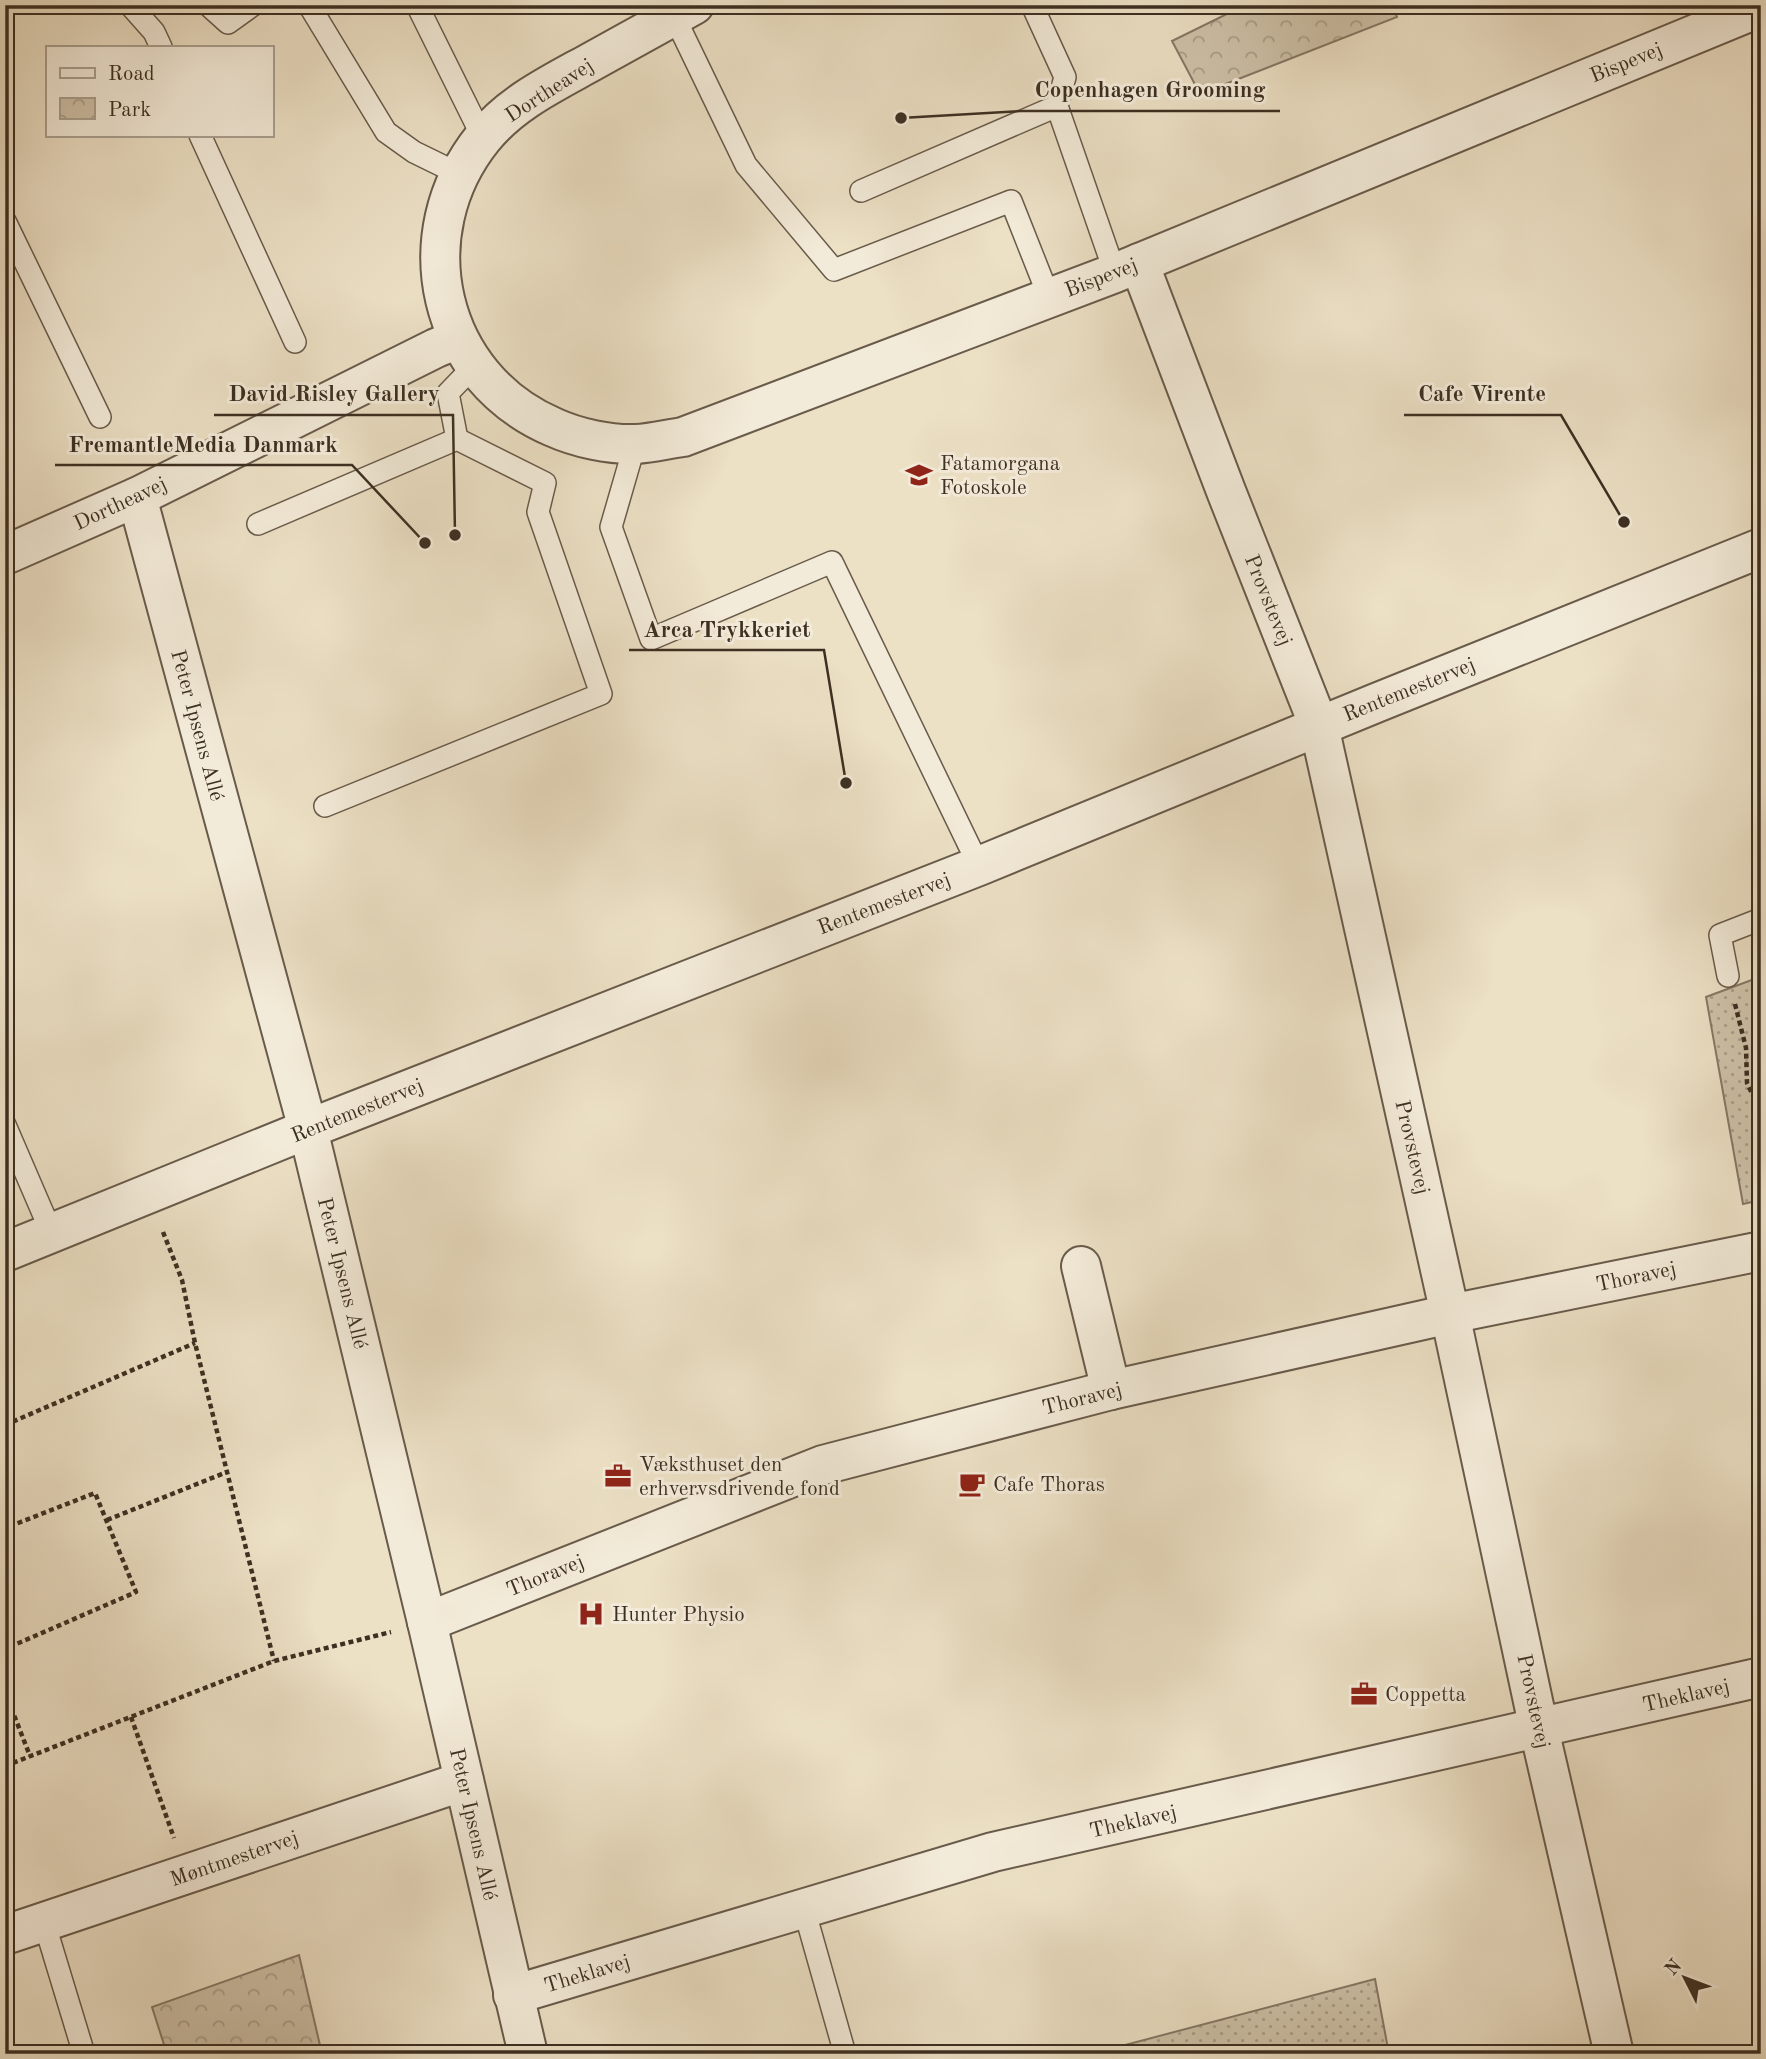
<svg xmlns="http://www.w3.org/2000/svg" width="1766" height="2059" font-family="'Old Standard TT',serif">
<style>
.grass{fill:url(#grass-dots);stroke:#867866;stroke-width:2}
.park{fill:url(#park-crowns);stroke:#867866;stroke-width:2}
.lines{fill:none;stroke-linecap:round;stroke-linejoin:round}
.service-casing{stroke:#695b4b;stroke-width:24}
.minor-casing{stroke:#695b4b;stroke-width:42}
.path{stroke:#3d2f22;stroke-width:4.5;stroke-dasharray:5 3.5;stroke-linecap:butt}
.service{stroke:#f3ebd9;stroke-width:21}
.minor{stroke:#f3ebd9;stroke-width:38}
.labels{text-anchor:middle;stroke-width:6;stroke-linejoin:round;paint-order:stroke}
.street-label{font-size:21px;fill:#3d2f22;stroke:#f3ebd9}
.poi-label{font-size:21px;fill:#3d2f22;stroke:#f3ebd9;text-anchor:start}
.leader{fill:none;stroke:#3d2f22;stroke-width:2.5}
.callout-dot{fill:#3d2f22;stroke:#f3ebd9;stroke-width:2.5}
.callout-label{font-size:23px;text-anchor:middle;font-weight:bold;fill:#3d2f22;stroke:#f3ebd9;stroke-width:6;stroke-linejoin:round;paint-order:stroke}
</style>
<defs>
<pattern id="grass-dots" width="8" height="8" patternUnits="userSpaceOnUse" patternTransform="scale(1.75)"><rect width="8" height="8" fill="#cec2a9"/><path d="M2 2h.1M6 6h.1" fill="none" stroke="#a89e89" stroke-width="1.8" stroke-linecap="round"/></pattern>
<pattern id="park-crowns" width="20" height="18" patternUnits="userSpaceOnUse" patternTransform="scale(1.75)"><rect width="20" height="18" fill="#cec2a9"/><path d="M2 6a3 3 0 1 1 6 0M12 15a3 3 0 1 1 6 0" fill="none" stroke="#a89e89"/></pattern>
</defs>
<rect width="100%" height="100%" fill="#ece0c5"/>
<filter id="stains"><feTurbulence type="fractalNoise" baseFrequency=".00286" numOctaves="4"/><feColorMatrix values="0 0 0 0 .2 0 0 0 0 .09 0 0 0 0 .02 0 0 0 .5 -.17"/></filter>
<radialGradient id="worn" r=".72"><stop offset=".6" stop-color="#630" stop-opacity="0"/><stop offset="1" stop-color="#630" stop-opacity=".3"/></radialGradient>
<g class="grass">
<path d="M 1757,978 L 1761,987 L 1761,1200 L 1743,1204 L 1706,997 Z"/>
<path d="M 1375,1979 L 1389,2054 L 1091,2054 Z"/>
</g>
<g class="park">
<path d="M 1245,5 L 1392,5 L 1397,17 L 1200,94 L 1172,41 Z"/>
<path d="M 299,1955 L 322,2054 L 167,2054 L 152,2007 Z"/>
</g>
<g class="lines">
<g class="service-casing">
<g id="service">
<path d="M 130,5 L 154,32 L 161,47"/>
<path d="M 208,5 L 228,23 L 253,5"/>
<path d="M 309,5 L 386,132 L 414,152 L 459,174"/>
<path d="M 417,5 L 483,138"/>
<path d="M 1032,5 L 1065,77 L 1057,106 L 1115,273"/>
<path d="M 674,16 L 746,165 L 834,270 L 1011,201 L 1049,297"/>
<path d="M 200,135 L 295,342"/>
<path d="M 861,191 L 1057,106"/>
<path d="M 5,221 L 100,417"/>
<path d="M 457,439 L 448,393 L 475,365"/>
<path d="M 635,444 L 611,527 L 651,639 L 832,562 L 979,866"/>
<path d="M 258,524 L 457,439 L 545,483 L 538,512 L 601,694 L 325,806"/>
<path d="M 1728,976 L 1720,935 L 1761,919"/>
<path d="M 5,1125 L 52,1234"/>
<path d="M 804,1909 L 845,2054"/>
<path d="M 44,1922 L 84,2054"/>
</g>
</g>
<g class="minor-casing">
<g id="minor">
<path d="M 694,5 C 660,24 625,43 591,62 C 553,83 511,103 483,138 C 405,235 437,377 553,427 C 577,438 610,445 636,444 C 652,443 668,439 683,437 L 1115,273 L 1761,7"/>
<path d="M 1139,263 L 1226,491 L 1319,726 L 1450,1314 L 1539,1729 L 1614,2054"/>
<path d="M 137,497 L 308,1129 L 427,1622 L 528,2054"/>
<path d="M 5,555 L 137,497 L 436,348 L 458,339"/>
<path d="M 5,1252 L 308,1129 L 979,866 L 1376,703 L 1761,548"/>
<path d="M 1081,1266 L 1111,1390"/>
<path d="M 427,1622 L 823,1465 L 1111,1390 L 1450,1314 L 1761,1251"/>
<path d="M 5,1935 L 464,1781"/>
<path d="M 513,1995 L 993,1852 L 1761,1677"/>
</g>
</g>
<g class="path">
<path d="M 1735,1004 L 1746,1048 L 1747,1083 L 1761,1112"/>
<path d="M 163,1232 L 182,1280 L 195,1343 L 274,1661"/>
<path d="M 5,1425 L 195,1343"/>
<path d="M 5,1506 L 13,1525 L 95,1493 L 136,1592 L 5,1649"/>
<path d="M 107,1520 L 227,1472"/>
<path d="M 5,1692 L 30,1756"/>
<path d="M 131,1717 L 174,1838"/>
<path d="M 5,1766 L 274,1661 L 391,1632"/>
</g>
<use href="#service" class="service"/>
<use href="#minor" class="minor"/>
</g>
<defs>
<g id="university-bare" transform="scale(2.1)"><path d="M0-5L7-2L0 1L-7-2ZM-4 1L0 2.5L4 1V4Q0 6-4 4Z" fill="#8f2418" stroke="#f3ebd9" stroke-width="2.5" paint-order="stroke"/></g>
<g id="office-bare" transform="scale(2.1)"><path d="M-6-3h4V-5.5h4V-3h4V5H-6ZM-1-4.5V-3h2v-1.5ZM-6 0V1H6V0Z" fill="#8f2418" stroke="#f3ebd9" stroke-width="2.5" paint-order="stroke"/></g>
<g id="cafe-bare" transform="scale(2.1)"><path d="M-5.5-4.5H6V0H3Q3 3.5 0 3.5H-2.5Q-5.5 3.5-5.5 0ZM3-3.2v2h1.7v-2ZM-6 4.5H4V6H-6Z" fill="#8f2418" stroke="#f3ebd9" stroke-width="2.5" paint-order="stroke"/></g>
<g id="hospital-bare" transform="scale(2.1)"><path d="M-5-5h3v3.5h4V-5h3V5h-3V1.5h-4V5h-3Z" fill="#8f2418" stroke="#f3ebd9" stroke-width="2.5" paint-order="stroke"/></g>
</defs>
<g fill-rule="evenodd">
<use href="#university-bare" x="919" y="475"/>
<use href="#office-bare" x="618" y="1476"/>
<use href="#cafe-bare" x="972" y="1484"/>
<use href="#hospital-bare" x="591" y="1614"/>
<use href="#office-bare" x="1364" y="1694"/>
</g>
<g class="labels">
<g class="street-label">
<text transform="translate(1626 62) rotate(-22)" y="7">Bispevej</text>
<text transform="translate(549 90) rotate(-33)" y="7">Dortheavej</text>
<text transform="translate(1101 277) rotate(-21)" y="7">Bispevej</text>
<text transform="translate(120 503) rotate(-25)" y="7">Dortheavej</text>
<text transform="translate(1269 600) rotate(68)" y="7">Provstevej</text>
<text transform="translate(1409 689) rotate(-22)" y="7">Rentemestervej</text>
<text transform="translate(198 725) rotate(75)" y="7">Peter Ipsens Allé</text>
<text transform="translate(884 903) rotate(-21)" y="7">Rentemestervej</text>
<text transform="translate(357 1110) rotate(-22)" y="7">Rentemestervej</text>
<text transform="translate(1413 1147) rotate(77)" y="7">Provstevej</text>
<text transform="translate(343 1273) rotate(76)" y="7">Peter Ipsens Allé</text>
<text transform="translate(1636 1276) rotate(-12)" y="7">Thoravej</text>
<text transform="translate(1082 1398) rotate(-14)" y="7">Thoravej</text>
<text transform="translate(545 1575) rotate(-22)" y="7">Thoravej</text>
<text transform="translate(1686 1695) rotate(-13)" y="7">Theklavej</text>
<text transform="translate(1534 1701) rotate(78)" y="7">Provstevej</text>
<text transform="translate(1133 1821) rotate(-13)" y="7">Theklavej</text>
<text transform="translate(474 1824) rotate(77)" y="7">Peter Ipsens Allé</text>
<text transform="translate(234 1858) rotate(-19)" y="7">Møntmestervej</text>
<text transform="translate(587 1973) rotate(-17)" y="7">Theklavej</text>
</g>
<g class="poi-label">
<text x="940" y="470">Fatamorgana<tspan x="940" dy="24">Fotoskole</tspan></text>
<text x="639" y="1471">Væksthuset den<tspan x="639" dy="24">erhvervsdrivende fond</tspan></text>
<text x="993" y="1491">Cafe Thoras</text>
<text x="612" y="1621">Hunter Physio</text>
<text x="1385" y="1701">Coppetta</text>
</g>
</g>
<path class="leader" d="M901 118L1021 111H1280M455 535L453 415H214M1624 522L1561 415H1404M425 543L352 465H55M846 783L824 650H629"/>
<g class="callout-dot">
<circle cx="901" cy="118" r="7"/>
<circle cx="455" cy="535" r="7"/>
<circle cx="1624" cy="522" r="7"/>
<circle cx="425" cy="543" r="7"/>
<circle cx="846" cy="783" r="7"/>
</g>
<g class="callout-label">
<text x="1150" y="97">Copenhagen Grooming</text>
<text x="334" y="401">David Risley Gallery</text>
<text x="1482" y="401">Cafe Virente</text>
<text x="203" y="452">FremantleMedia Danmark</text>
<text x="727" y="637">Arca Trykkeriet</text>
</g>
<rect width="1766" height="2059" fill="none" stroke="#ece0c5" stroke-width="28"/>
<rect x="7" y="7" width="1752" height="2045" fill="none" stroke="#3d2f22" stroke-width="3.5"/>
<rect x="14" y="14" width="1738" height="2031" fill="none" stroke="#3d2f22" stroke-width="2"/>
<rect x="46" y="46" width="228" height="91" fill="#f3ebd9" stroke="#aaa090" stroke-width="2"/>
<rect x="60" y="68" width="35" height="10" fill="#f3ebd9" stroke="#aaa090" stroke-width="2"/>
<text x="108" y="80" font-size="21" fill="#3d2f22">Road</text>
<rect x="60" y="98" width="35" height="21" fill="url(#park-crowns)" stroke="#aaa090" stroke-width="2"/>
<text x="108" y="116" font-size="21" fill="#3d2f22">Park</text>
<g transform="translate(1685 1978) rotate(312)" stroke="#f3ebd9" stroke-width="5" paint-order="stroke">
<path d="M0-5L12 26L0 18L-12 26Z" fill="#3d2f22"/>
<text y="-10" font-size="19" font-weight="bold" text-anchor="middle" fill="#3d2f22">N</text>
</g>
<rect width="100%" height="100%" filter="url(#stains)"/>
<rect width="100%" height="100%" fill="url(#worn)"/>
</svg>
